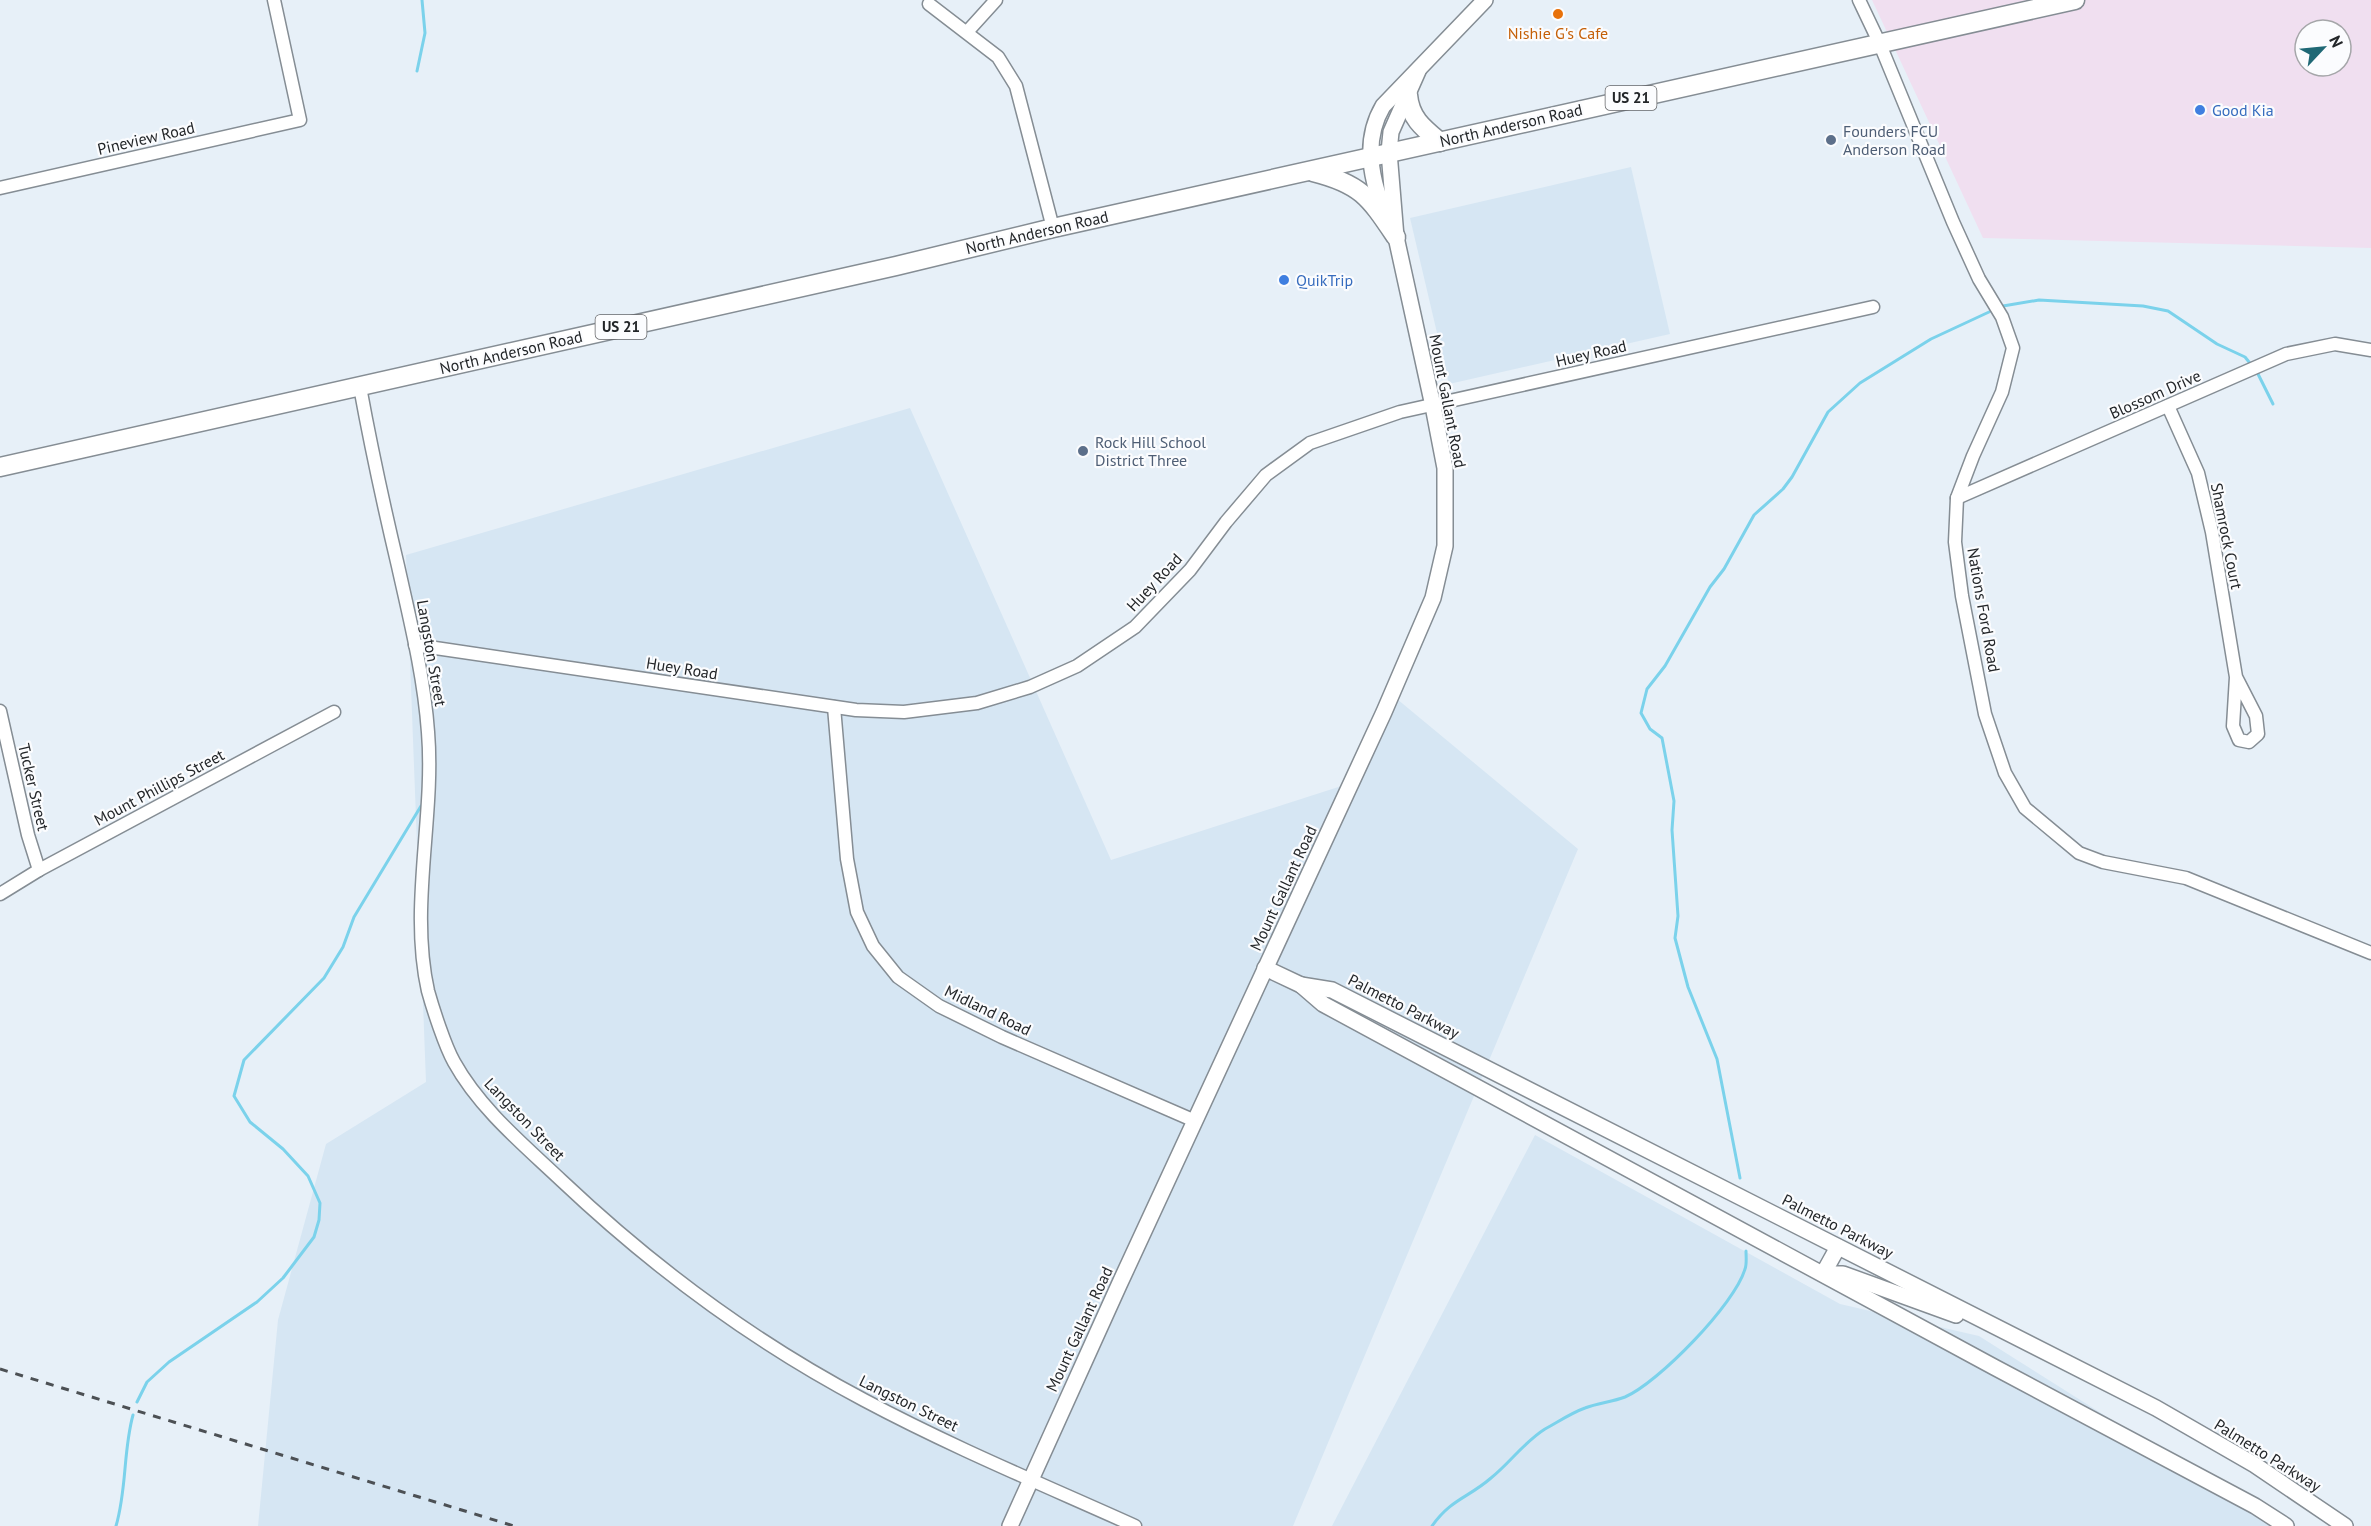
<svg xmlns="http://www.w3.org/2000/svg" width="2371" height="1526" font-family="'PT Sans',sans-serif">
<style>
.commercial{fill:#f0dff0;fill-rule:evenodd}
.built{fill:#d6e6f3}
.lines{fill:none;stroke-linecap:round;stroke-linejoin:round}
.stream{stroke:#7bd2eb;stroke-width:3}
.minor-casing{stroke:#858d94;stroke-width:15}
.tertiary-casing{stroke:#858d94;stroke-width:18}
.primary-casing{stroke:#858d94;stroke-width:21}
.minor{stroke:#fff;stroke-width:12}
.tertiary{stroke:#fff;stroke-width:15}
.primary{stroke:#fff;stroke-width:18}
.rail{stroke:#4c5054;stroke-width:3;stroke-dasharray:8 8;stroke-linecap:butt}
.food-dot{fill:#e8710a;stroke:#fbfcfe;stroke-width:2}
.shop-dot{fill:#3f7fe0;stroke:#fbfcfe;stroke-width:2}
.service-dot{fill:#5c6f8a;stroke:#fbfcfe;stroke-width:2}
.labels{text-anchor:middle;stroke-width:4.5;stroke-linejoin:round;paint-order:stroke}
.shield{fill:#fbfcfe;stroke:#646669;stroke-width:1.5}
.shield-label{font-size:15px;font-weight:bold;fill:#232629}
.food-label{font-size:16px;fill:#c56008;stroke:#fbfcfe}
.shop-label{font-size:16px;fill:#366cbe;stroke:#fbfcfe;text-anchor:start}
.street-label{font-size:16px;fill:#232629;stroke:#fbfcfe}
.service-label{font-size:16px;fill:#4e5e75;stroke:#fbfcfe;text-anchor:start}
</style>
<rect width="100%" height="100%" fill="#e7f0f8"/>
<path class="commercial" d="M 1872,0 L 2371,0 L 2371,248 L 1983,238 ZM 2305,30 L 2341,30 L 2341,66 L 2305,66 Z"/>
<g class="built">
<path d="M 1631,167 L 1670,334 L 1449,384 L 1410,218 Z"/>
<path d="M 910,408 L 1111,860 L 1357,781 L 1397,699 L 1578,849 L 1293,1526 L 258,1526 L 278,1320 L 326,1144 L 426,1082 L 406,555 Z"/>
<path d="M 1535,1135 L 1840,1304 L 1979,1336 L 2280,1526 L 1332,1526 Z"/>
</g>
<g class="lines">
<g class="stream">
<path d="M 417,71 L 425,33 L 422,0"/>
<path d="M 2003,306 L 2039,300 L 2143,306 L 2168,311 L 2217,344 L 2245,357 L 2249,362"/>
<path d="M 2257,372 L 2273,404"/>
<path d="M 1740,1178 L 1717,1059 L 1688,987 L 1675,938 L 1678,916 L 1672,830 L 1674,801 L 1662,738 L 1650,729 L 1641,713 L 1647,689 L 1665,666 L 1710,587 L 1724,569 L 1754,515 L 1783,489 L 1792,477 L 1828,412 L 1860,383 L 1931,339 L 1989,312"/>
<path d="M 137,1402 L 147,1382 L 169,1362 L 257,1302 L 283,1278 L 314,1237 L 319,1220 L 320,1203 L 308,1176 L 283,1149 L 250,1122 L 234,1096 L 244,1060 L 324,978 L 343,947 L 354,917 L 421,806"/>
<path d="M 116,1526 C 127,1489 123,1451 133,1415"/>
<path d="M 1432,1526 C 1451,1499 1468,1498 1491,1478 C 1510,1463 1524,1442 1545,1429 C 1558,1422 1571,1413 1585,1408 C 1598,1403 1612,1402 1625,1397 C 1658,1383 1735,1304 1745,1269 C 1747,1264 1746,1257 1746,1251"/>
</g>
<g class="minor-casing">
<g id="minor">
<path d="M 1859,0 L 1879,42 L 1953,222 L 1979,279 L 2002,317 L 2013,348 L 2002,392 L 1973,456 L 1957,498 L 1955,542 L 1962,596 L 1985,714 L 2005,773 L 2025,808 L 2079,853 L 2103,862 L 2186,878 L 2371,953"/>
<path d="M 929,4 L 998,57 L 1016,86 L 1053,228"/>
<path d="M 967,32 L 996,0"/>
<path d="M 0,188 L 300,120 L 274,0"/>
<path d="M 360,387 C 371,447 384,507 398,566 C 410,620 424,676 428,732 C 435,817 409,906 428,991 C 433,1009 445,1046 454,1062 C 480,1109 524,1145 562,1181 C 652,1266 754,1342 864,1400 C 952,1447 1044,1485 1135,1526"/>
<path d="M 2168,406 L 2198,473 L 2212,532 L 2236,677 L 2233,726 L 2239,740 L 2249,742 L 2258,734 L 2256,716 L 2236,677"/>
<path d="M 1957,498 L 2286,354 L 2335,344 L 2371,350"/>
<path d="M 415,645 L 856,710 L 904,712 L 977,703 L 1030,687 L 1077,666 L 1135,627 L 1190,570 L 1226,522 L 1266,475 L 1310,443 L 1400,412 L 1873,307"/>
<path d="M 834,707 L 847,859 L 857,912 L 873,946 L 898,977 L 939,1006 L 1002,1037 L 1195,1121"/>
<path d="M 0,711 L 28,835 L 39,870"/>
<path d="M 0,894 L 39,870 L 334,712"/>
</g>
</g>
<g class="tertiary-casing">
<g id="tertiary">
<path d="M 1386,215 C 1370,179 1363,140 1383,106 L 1485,0"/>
<path d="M 1265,968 L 1301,985 L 1323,1004 L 1994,1367 L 2255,1506 L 2286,1526"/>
<path d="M 1301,985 L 1332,990 L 2156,1408 L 2255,1465 L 2345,1526"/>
<path d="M 1823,1274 L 1838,1247"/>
<path d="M 1826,1274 L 1843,1274 L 1956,1315"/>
<path d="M 1010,1526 L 1119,1285 L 1384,712 L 1433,598 L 1445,546 L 1445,468 L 1433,406 L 1396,237 L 1389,152 L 1391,132 L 1418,71"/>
</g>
</g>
<g class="primary-casing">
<g id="primary">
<path d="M 1408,95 C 1410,118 1423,128 1440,142"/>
<path d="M 1313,172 C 1361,184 1369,197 1396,237"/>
<path d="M 0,467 L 896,266 L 1053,228 L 2075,0"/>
</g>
</g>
<use href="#minor" class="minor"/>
<use href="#tertiary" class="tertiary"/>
<use href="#primary" class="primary"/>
<path class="rail" d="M 0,1369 L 514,1526"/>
</g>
<circle class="food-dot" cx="1558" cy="14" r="6"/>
<g class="shop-dot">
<circle cx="2200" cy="110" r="6"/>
<circle cx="1284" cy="280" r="6"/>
</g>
<g class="service-dot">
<circle cx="1831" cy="140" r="6"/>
<circle cx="1083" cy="451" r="6"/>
</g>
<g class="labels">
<g class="shield">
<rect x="1605.5" y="86" width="51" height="24" rx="4.5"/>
<rect x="595.5" y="315" width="51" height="24" rx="4.5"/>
</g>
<g class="shield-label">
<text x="1631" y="103">US 21</text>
<text x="621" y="332">US 21</text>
</g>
<g class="food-label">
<text x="1558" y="39">Nishie G's Cafe</text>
</g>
<g class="shop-label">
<text x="2212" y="116">Good Kia</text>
<text x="1296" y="286">QuikTrip</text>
</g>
<g class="street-label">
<text transform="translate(1511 125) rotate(-13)" y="6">North Anderson Road</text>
<text transform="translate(146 138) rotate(-13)" y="6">Pineview Road</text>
<text transform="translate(1037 232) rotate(-13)" y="6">North Anderson Road</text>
<text transform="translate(511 352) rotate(-13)" y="6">North Anderson Road</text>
<text transform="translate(1591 353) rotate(-13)" y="6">Huey Road</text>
<text transform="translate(2155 394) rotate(-24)" y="6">Blossom Drive</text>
<text transform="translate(1448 401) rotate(79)" y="6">Mount Gallant Road</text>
<text transform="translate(2227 536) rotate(79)" y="6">Shamrock Court</text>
<text transform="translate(1154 582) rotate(-47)" y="6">Huey Road</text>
<text transform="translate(1984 610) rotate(80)" y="6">Nations Ford Road</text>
<text transform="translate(432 653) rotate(80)" y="6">Langston Street</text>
<text transform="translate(682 668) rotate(9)" y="6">Huey Road</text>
<text transform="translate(34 787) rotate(77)" y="6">Tucker Street</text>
<text transform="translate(159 787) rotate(-28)" y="6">Mount Phillips Street</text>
<text transform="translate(1283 888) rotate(-65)" y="6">Mount Gallant Road</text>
<text transform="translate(1404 1006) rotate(27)" y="6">Palmetto Parkway</text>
<text transform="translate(988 1010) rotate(26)" y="6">Midland Road</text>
<text transform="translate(525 1119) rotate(46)" y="6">Langston Street</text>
<text transform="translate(1838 1226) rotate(27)" y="6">Palmetto Parkway</text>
<text transform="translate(1079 1329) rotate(-65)" y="6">Mount Gallant Road</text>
<text transform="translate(909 1403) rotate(26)" y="6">Langston Street</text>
<text transform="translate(2268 1455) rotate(32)" y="6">Palmetto Parkway</text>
</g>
<g class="service-label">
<text x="1843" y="137">Founders FCU<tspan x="1843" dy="18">Anderson Road</tspan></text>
<text x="1095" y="448">Rock Hill School<tspan x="1095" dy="18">District Three</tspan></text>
</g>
</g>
<g transform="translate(2323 48) rotate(64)"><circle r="28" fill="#fbfcfe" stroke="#a5a6a9" stroke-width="1.5"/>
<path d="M0-4.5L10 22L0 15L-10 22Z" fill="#1f6875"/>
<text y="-9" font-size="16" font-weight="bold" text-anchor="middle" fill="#232629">N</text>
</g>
</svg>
